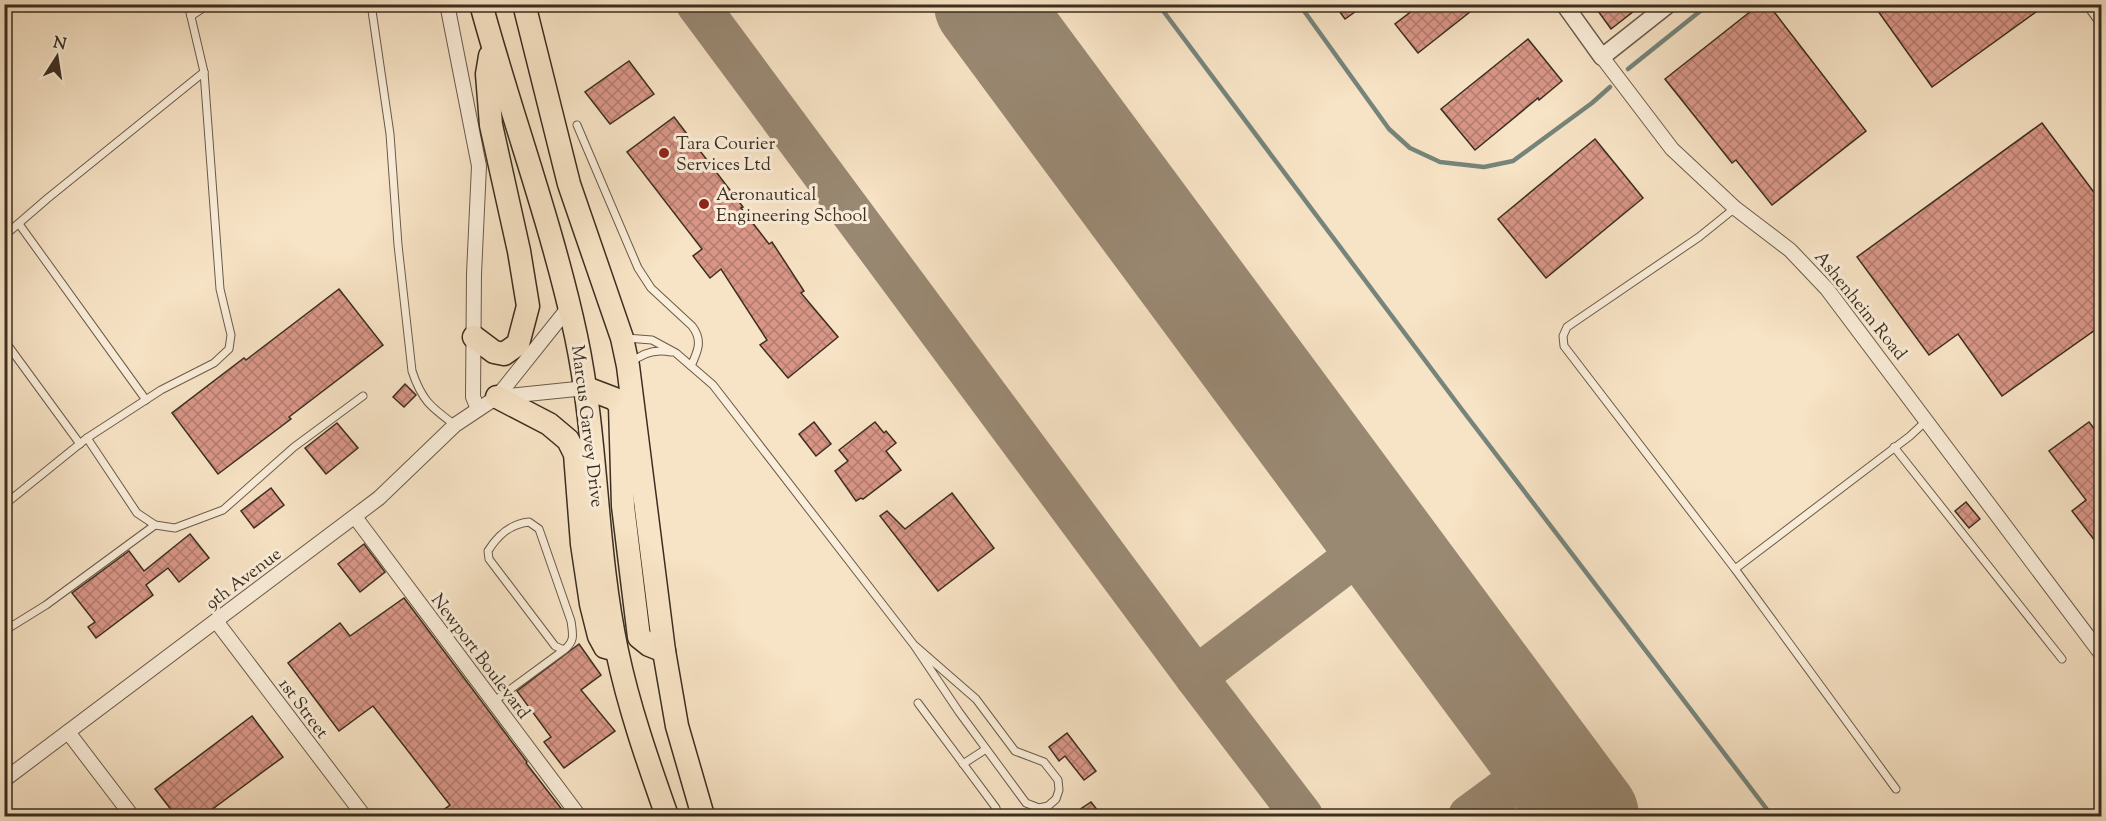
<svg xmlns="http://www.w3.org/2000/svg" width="2106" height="821" font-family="'Sorts Mill Goudy',serif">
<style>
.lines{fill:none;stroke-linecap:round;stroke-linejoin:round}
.stream{stroke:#76847b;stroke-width:4.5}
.taxiway{stroke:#998872;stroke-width:42}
.runway{stroke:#998872;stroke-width:104}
.building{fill:url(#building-cross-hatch);stroke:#3b2e20;stroke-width:1.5}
.service-casing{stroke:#6a5b49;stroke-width:9}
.minor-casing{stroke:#6a5b49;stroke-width:16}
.tertiary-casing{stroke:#6a5b49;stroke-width:19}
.trunk-casing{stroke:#3b2e20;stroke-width:25}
.service{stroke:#faedd9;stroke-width:7}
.minor{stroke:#faedd9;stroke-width:14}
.tertiary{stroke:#faedd9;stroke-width:16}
.trunk{stroke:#f7e3c5;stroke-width:22}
.poi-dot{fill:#8f2418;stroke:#faedd9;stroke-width:2}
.labels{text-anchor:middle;stroke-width:6;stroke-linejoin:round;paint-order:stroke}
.poi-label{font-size:18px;fill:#3b2e20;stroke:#faedd9;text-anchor:start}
.street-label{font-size:18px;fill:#3b2e20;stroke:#faedd9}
</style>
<defs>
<pattern id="building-cross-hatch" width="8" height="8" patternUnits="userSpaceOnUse" patternTransform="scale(1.5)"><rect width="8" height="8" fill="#d99687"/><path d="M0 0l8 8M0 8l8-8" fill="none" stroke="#b17b6e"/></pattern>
</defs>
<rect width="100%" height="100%" fill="#f7e3c5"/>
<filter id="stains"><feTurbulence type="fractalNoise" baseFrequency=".00333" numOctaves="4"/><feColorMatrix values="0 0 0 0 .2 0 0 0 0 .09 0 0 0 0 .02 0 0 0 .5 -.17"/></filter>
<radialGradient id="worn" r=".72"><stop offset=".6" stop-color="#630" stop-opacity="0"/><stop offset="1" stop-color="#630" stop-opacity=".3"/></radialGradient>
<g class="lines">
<g class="stream">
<path d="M 1158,4 L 1463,411 L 1772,816"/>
<path d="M 1299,4 L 1389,129 L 1410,148 L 1440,162 L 1484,167 L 1513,161 L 1592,103 L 1610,87"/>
<path d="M 1628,69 L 1709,4"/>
</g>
<g class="taxiway">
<path d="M 697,4 L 1196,677 L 1302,816"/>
<path d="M 1196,677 L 1380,537"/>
<path d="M 1469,816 L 1545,760"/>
</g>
<path class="runway" d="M 986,4 L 1587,816"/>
</g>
<g class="building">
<path d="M 1334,4 L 1366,4 L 1345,19 Z"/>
<path d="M 1421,4 L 1480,4 L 1418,53 L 1395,24 Z"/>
<path d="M 1593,4 L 1643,4 L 1611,29 Z"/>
<path d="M 1760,4 L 1768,4 L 1866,131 L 1772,205 L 1736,160 L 1732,163 L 1665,79 Z"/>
<path d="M 1873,4 L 2047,4 L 1932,87 Z"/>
<path d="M 1528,39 L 1562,81 L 1539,100 L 1538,98 L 1475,150 L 1441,109 Z"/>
<path d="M 629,61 L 654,94 L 610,124 L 585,92 Z"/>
<path d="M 674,117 L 743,207 L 741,208 L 769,244 L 772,242 L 804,291 L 801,293 L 838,337 L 788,378 L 760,345 L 767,340 L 721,269 L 710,278 L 693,256 L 702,249 L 627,152 Z"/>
<path d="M 2042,123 L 2102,203 L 2102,325 L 2002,396 L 1958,334 L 1929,355 L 1857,257 Z"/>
<path d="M 1595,139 L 1643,198 L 1546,278 L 1498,219 Z"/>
<path d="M 339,289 L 383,345 L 289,417 L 291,419 L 218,474 L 172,413 L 244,358 L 246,360 Z"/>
<path d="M 405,384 L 416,395 L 404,407 L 393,397 Z"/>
<path d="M 814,422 L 831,444 L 816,456 L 799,434 Z"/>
<path d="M 875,422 L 884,433 L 886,431 L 896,443 L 886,451 L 901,470 L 863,499 L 861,498 L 856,501 L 835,471 L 848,461 L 839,450 Z"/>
<path d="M 2089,422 L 2102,439 L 2102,550 L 2072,511 L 2086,500 L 2049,451 Z"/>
<path d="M 337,423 L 358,448 L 326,474 L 305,448 Z"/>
<path d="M 271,488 L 284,505 L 254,528 L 241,511 Z"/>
<path d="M 952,493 L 994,548 L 938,591 L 880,516 L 887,511 L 905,529 Z"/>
<path d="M 1966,502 L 1980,519 L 1969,528 L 1955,511 Z"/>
<path d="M 190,534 L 209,558 L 179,582 L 168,568 L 146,585 L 153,595 L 96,638 L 88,627 L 95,622 L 72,593 L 129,551 L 144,571 Z"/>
<path d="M 364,544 L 385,572 L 360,592 L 338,564 Z"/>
<path d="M 404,598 L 527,762 L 526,763 L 567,816 L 435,816 L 450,805 L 373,706 L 339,731 L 288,663 L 340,623 L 350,636 Z"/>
<path d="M 579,644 L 601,675 L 581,690 L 615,731 L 564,768 L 544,742 L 551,737 L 517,691 Z"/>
<path d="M 252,716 L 283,757 L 203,816 L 176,816 L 155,789 Z"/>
<path d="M 1067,733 L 1096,771 L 1084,780 L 1065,756 L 1059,761 L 1049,747 Z"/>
<path d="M 1091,802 L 1102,816 L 1070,816 Z"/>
</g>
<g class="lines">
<g class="service-casing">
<g id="service">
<path d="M 371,4 L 390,134 L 398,245 L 412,371 C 422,401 431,407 455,425"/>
<path d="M 2086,4 L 2102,26"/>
<path d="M 191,16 L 209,4"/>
<path d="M 577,125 L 638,268 L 651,288 L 692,326 C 703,340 698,351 691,366"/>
<path d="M 1735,208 L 1699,237 L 1567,327 L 1563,336 L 1564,346 L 1735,569 L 1896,789"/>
<path d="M 19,224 L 146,400"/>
<path d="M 4,236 L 48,198 L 204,72"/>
<path d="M 626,338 L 652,340 L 676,353 L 713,385 L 914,645 L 959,712 L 1026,803 L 1039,808 L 1048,806 L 1056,799 L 1059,790 L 1058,780 L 1044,762 L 1015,751 L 976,699 L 914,645"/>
<path d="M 4,340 L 80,444"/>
<path d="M 631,363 C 642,353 656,349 671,352"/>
<path d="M 87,438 L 137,513 L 155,525 L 175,528 L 223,510 L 294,447 L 363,396"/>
<path d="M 1894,447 L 2062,659"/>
<path d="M 4,505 L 87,438 L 161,390 L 214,363 L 229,349 L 231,335 L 220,289 L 204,72 L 188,4"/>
<path d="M 1735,569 L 1910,436 L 1926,421"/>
<path d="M 4,631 L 46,605 L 155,525"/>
<path d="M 493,702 L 564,650 L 555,646 L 489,559 L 488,551 C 498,535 510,524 529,522 L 539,529 L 571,621 C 573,635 575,641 564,650"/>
<path d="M 918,703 L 996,808 L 998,816"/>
<path d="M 963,764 L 986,749"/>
</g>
</g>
<g class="minor-casing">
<g id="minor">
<path d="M 447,4 L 479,166 L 474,274 L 473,397 L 478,409"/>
<path d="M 1602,57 L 1672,149 L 1735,208 L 1790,250 L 1827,289 L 2102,655"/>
<path d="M 499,397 L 586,388"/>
<path d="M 355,517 L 579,816"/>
<path d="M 216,621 L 364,816"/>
<path d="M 68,732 L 132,816"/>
<path d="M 4,780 L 379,498 L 455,425 L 497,397 L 569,307"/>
</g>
</g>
<g class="tertiary-casing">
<path id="tertiary" d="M 1564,4 L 1602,57 L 1669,4"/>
</g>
<g class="trunk-casing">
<g id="trunk">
<path d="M 481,4 C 511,115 552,224 576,336 C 598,440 595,548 617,651 C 629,708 648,762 667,816"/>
<path d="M 524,4 L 569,184 L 622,338 L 628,366 L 664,651 L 677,726 L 703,816"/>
<path d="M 474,337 L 494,352 L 504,354 L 518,344 L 528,306 L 519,251 L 491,125 L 487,74 L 490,56"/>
<path d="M 586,388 L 615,399 L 620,406 L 623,506 L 639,637 L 649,645 L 664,651"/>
<path d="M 497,397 L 549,424 L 568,440 L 575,454 L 582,544 L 591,604 L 599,636 L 605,647 L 616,650"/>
</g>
</g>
<use href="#service" class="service"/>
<use href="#minor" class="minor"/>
<use href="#tertiary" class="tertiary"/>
<use href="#trunk" class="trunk"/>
</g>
<g class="poi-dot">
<circle cx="664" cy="153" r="6"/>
<circle cx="704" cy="204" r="6"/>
</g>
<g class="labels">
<g class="poi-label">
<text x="676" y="149">Tara Courier<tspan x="676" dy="21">Services Ltd</tspan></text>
<text x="716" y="200">Aeronautical<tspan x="716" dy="21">Engineering School</tspan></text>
</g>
<g class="street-label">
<text transform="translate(1861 305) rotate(51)" y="6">Ashenheim Road</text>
<text transform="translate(588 426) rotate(83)" y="6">Marcus Garvey Drive</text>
<text transform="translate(243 578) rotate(-37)" y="6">9th Avenue</text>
<text transform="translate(481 656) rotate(53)" y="6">Newport Boulevard</text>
<text transform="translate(304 708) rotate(53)" y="6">1st Street</text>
</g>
</g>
<rect width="2106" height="821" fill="none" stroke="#f7e3c5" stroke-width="24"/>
<rect x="6" y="6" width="2094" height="809" fill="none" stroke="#3b2e20" stroke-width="3"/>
<rect x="12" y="12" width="2082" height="797" fill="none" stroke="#3b2e20" stroke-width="1.5"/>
<g transform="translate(57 57) rotate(12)" stroke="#faedd9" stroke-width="4.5" paint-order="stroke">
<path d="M0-4.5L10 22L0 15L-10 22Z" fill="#3b2e20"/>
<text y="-9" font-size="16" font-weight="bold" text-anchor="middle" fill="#3b2e20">N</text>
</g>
<rect width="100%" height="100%" filter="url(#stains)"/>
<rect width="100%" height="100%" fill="url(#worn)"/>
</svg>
